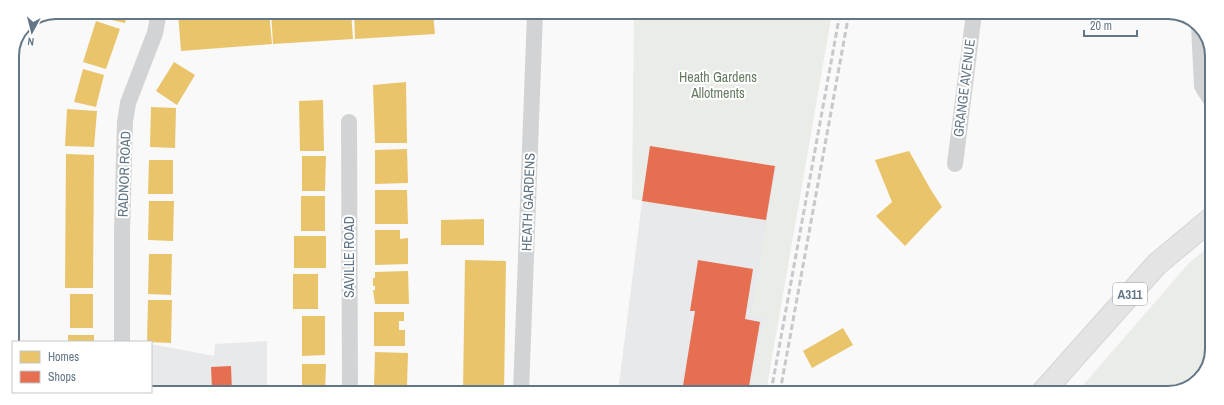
<svg xmlns="http://www.w3.org/2000/svg" width="1224" height="405" font-family="'Archivo Narrow',sans-serif">
<style>
.built{fill:#e8e9ea}
.green{fill:#e9ece7}
.homes{fill:#e9c46a}
.shops{fill:#e76f51}
.lines{fill:none;stroke-linecap:round;stroke-linejoin:round}
.primary-casing{stroke:#d4d5d7;stroke-width:24}
.minor{stroke:#d2d3d4;stroke-width:16}
.primary{stroke:#e4e4e5;stroke-width:22}
.rail{stroke:#c6c8c9;stroke-width:3;stroke-dasharray:6 3;stroke-linecap:butt}
.labels{text-anchor:middle;stroke-width:4;stroke-linejoin:round;paint-order:stroke}
.shield{fill:#fff;stroke:#929faa;stroke-width:1}
.shield-label{font-size:13px;font-weight:bold;fill:#637685}
.park-label{font-size:14px;fill:#677b62;stroke:#fff}
.street-label{font-size:14px;fill:#637685;stroke:#fff}
.rim{fill:none;stroke:#637685;stroke-width:2}
</style>
<rect width="100%" height="100%" fill="#f9f9f9"/>
<g class="built">
<path d="M 650,146 L 777,166 L 752,314 L 765,317 L 751,392 L 618,392 L 642,201 Z"/>
<path d="M 267,341 L 267,392 L 151,392 L 151,344 L 214,356 L 215,344 Z"/>
</g>
<g class="green">
<path d="M 634,13 L 832,13 L 766,392 L 751,392 L 765,317 L 751,315 L 777,166 L 651,146 L 642,201 L 632,199 Z"/>
<path d="M 1211,245 L 1210,361 L 1195,384 L 1169,393 L 1087,393 L 1084,384 L 1190,262 Z"/>
</g>
<g class="homes">
<path d="M 103,12 L 127,12 L 125,23 L 102,18 Z"/>
<path d="M 178,12 L 269,12 L 272,44 L 181,51 Z"/>
<path d="M 271,12 L 351,12 L 353,39 L 273,44 Z"/>
<path d="M 354,12 L 433,13 L 435,34 L 355,39 Z"/>
<path d="M 96,21 L 120,29 L 106,69 L 83,62 Z"/>
<path d="M 174,62 L 195,75 L 177,105 L 156,91 Z"/>
<path d="M 83,69 L 104,75 L 96,107 L 74,102 Z"/>
<path d="M 406,82 L 407,143 L 375,143 L 373,85 Z"/>
<path d="M 323,100 L 324,151 L 300,151 L 299,101 Z"/>
<path d="M 151,107 L 176,108 L 175,148 L 150,147 Z"/>
<path d="M 67,109 L 97,111 L 94,147 L 65,146 Z"/>
<path d="M 407,149 L 408,183 L 375,184 L 375,150 Z"/>
<path d="M 909,151 L 931,190 L 942,207 L 905,246 L 876,216 L 892,202 L 875,160 Z"/>
<path d="M 66,154 L 94,155 L 93,288 L 65,288 Z"/>
<path d="M 302,156 L 326,156 L 325,191 L 302,191 Z"/>
<path d="M 149,160 L 173,160 L 173,194 L 148,194 Z"/>
<path d="M 375,190 L 407,190 L 408,224 L 375,224 Z"/>
<rect x="301" y="196" width="24" height="35"/>
<path d="M 149,201 L 174,201 L 173,241 L 148,240 Z"/>
<path d="M 484,219 L 484,245 L 441,245 L 441,220 Z"/>
<path d="M 375,230 L 400,230 L 400,239 L 408,238 L 408,264 L 375,265 Z"/>
<rect x="294" y="236" width="32" height="32"/>
<path d="M 149,254 L 172,254 L 171,295 L 148,294 Z"/>
<path d="M 465,260 L 506,261 L 504,392 L 463,392 Z"/>
<path d="M 408,271 L 409,304 L 375,304 L 373,290 L 375,290 L 375,286 L 373,286 L 373,278 L 375,278 L 375,272 Z"/>
<rect x="293" y="274" width="25" height="35"/>
<rect x="70" y="294" width="23" height="34"/>
<path d="M 148,300 L 172,300 L 171,343 L 147,342 Z"/>
<path d="M 374,312 L 404,312 L 404,321 L 399,321 L 399,330 L 405,330 L 405,346 L 374,346 Z"/>
<path d="M 302,316 L 325,316 L 325,355 L 302,356 Z"/>
<path d="M 843,328 L 853,345 L 812,368 L 803,351 Z"/>
<rect x="68" y="335" width="26" height="7"/>
<path d="M 375,352 L 408,353 L 407,386 L 374,386 Z"/>
<path d="M 302,364 L 326,364 L 325,392 L 302,392 Z"/>
</g>
<g class="shops">
<path d="M 650,146 L 775,166 L 766,220 L 642,201 Z"/>
<path d="M 698,260 L 753,269 L 745,319 L 760,322 L 748,392 L 682,392 L 695,311 L 690,311 Z"/>
<path d="M 231,366 L 232,392 L 200,392 L 200,389 L 212,389 L 211,367 Z"/>
</g>
<g class="lines">
<g class="primary-casing">
<path id="primary" d="M 1042,393 L 1157,264 L 1211,219"/>
</g>
<g class="minor">
<path d="M 1199,26 L 1202,86 L 1212,102"/>
<path d="M 349,122 L 350,392"/>
<path d="M 955,164 L 974,13"/>
<path d="M 122,342 L 122,232 L 125,122 L 128,103 L 155,33 L 159,12"/>
<path d="M 521,392 L 535,13"/>
</g>
<use href="#primary" class="primary"/>
<g class="rail">
<path d="M 771,392 L 840,13"/>
<path d="M 780,392 L 849,13"/>
</g>
</g>
<g class="labels">
<rect class="shield" x="1113" y="283" width="34" height="22" rx="3"/>
<g class="shield-label">
<text x="1130" y="299">A311</text>
</g>
<g class="park-label">
<text x="718" y="82">Heath Gardens<tspan x="718" dy="16">Allotments</tspan></text>
</g>
<g class="street-label">
<text transform="translate(964 88) rotate(-83)" y="5">GRANGE AVENUE</text>
<text transform="translate(124 174) rotate(-88)" y="5">RADNOR ROAD</text>
<text transform="translate(528 202) rotate(-88)" y="5">HEATH GARDENS</text>
<text transform="translate(349 257) rotate(-90)" y="5">SAVILLE ROAD</text>
</g>
</g>
<path d="M0 0H1224V405H0ZM56 19H1168A37 37 0 0 1 1205 56V349A37 37 0 0 1 1168 386H56A37 37 0 0 1 19 349V56A37 37 0 0 1 56 19Z" fill="#fff" fill-rule="evenodd"/>
<path class="rim" d="M56 19H1168A37 37 0 0 1 1205 56V349A37 37 0 0 1 1168 386H56A37 37 0 0 1 19 349V56A37 37 0 0 1 56 19Z"/>
<rect x="12" y="341" width="140" height="52" fill="#ffffff" stroke="#c1c8ce"/>
<rect x="20" y="351" width="20" height="12" fill="#e9c46a" stroke="#c1c8ce"/>
<text x="48" y="361" font-size="12" fill="#637685">Homes</text>
<rect x="20" y="371" width="20" height="12" fill="#e76f51" stroke="#c1c8ce"/>
<text x="48" y="381" font-size="12" fill="#637685">Shops</text>
<g transform="translate(32 32) rotate(187)" stroke="#ffffff" stroke-width="3" paint-order="stroke">
<path d="M0-3L7 15L0 10L-7 15Z" fill="#637685"/>
<text y="-6" font-size="11" font-weight="bold" text-anchor="middle" fill="#637685">N</text>
</g>
<path d="M1084 30v6h53v-6" fill="none" stroke="#637685" stroke-width="2"/>
<text x="1090" y="30" font-size="12" fill="#637685" stroke="#ffffff" stroke-width="3" paint-order="stroke">20 m</text>
</svg>
